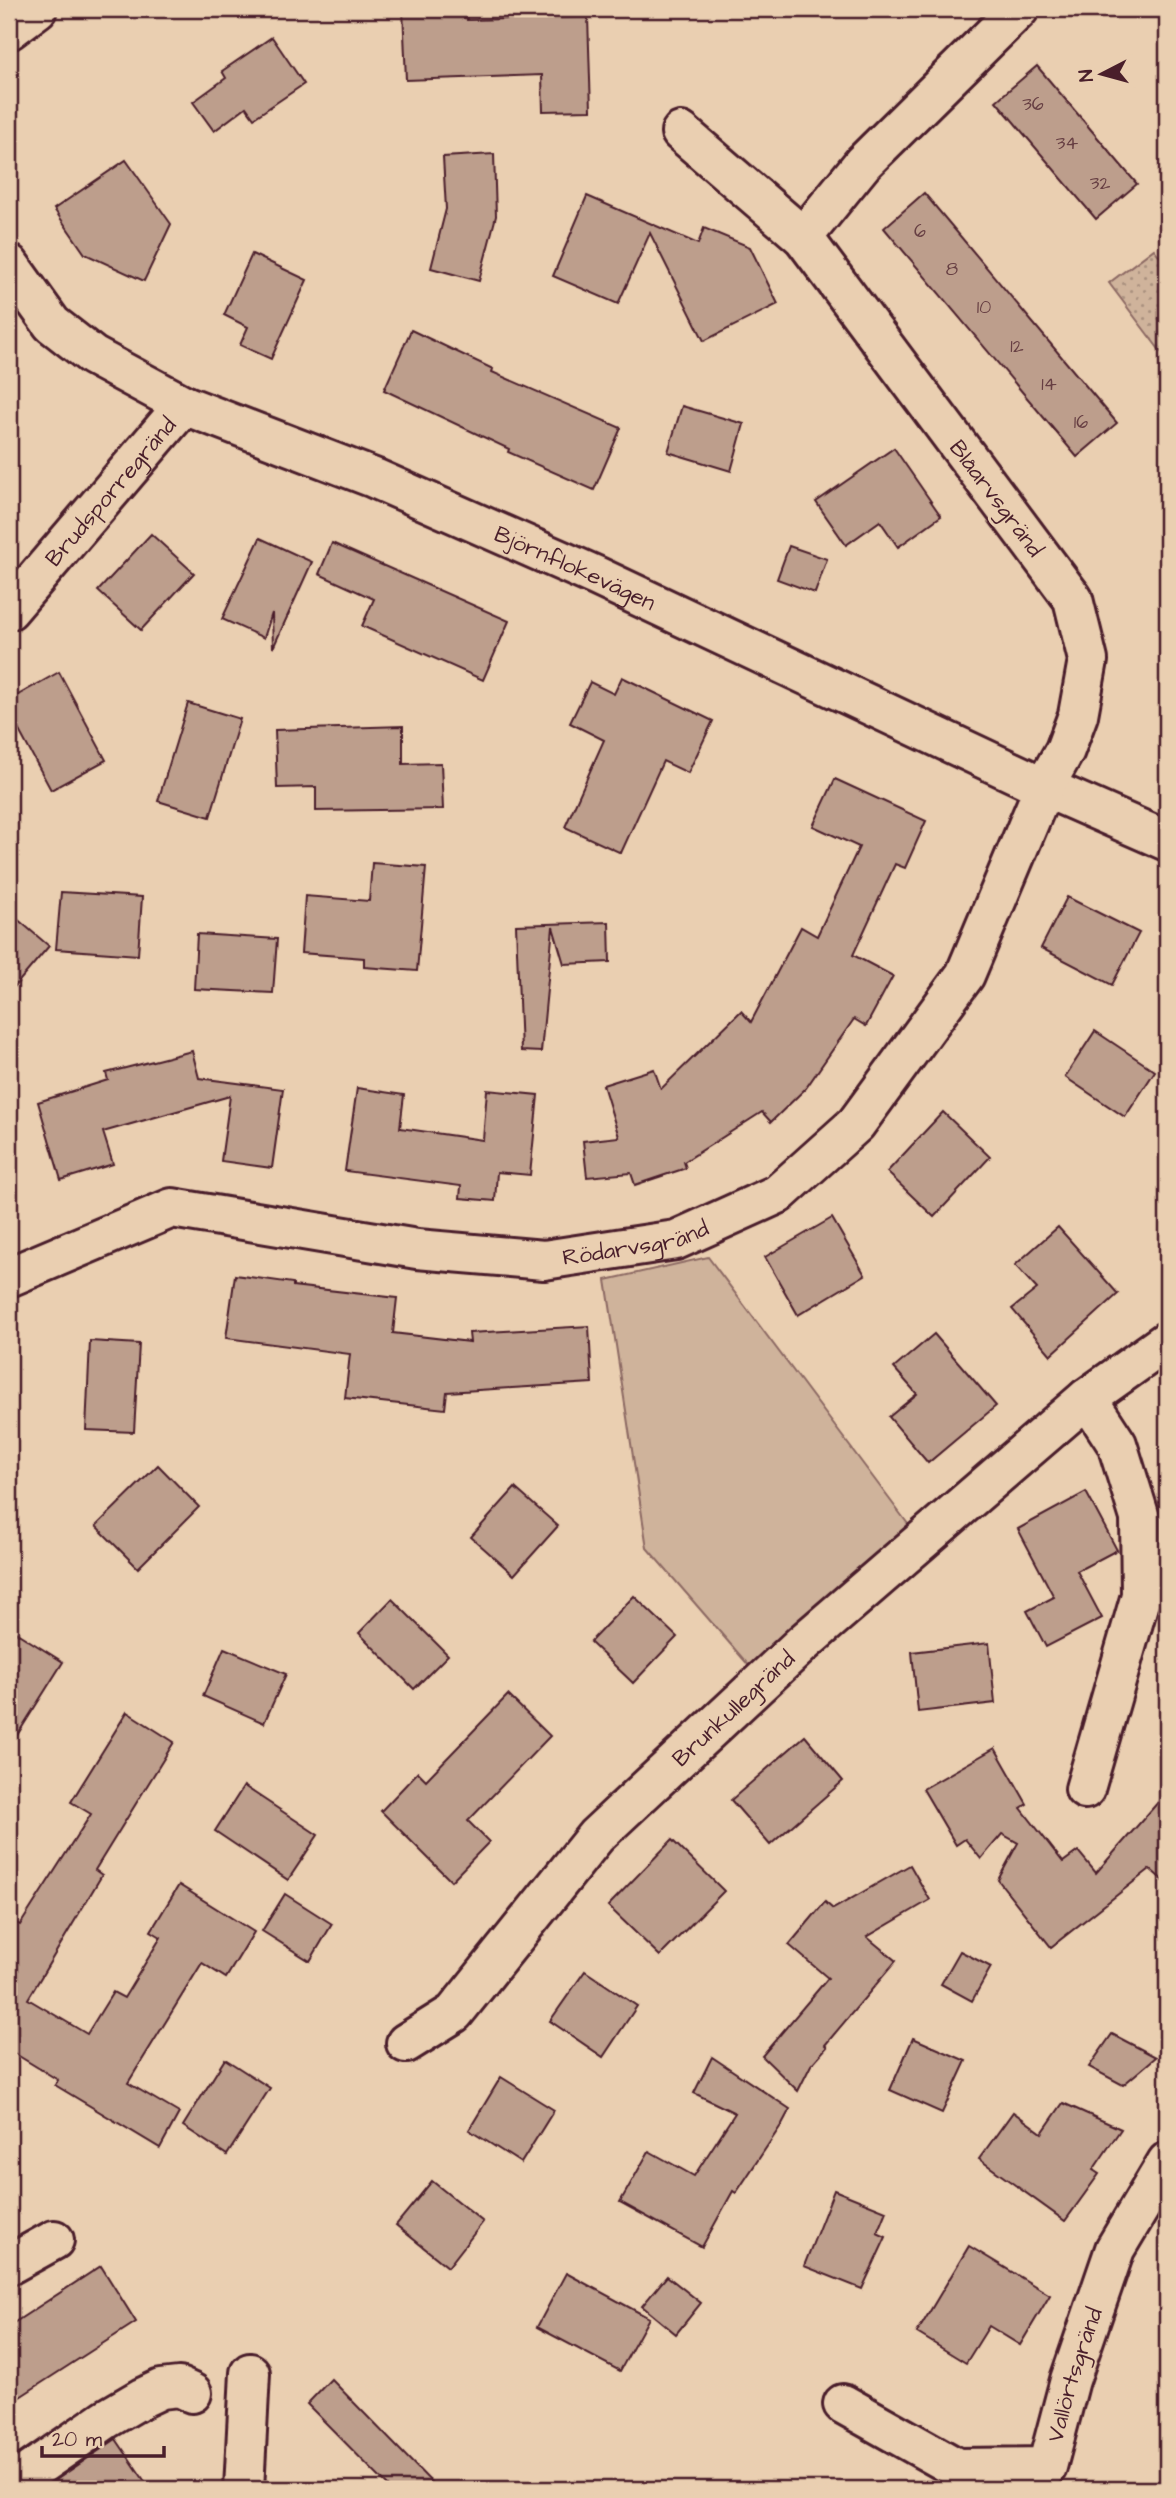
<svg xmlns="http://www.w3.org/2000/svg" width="1176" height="2498" font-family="'Architects Daughter',sans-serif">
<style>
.grass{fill:#cfb39b;stroke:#8c6963;stroke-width:2}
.park{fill:url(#park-dots);stroke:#8c6963;stroke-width:2}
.building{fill:#bd9e8c;stroke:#4a1f2b;stroke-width:2}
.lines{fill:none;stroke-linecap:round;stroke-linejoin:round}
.street-casing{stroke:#4a1f2b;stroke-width:44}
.secondary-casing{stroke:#4a1f2b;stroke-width:44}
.street{stroke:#eacfb1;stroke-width:38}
.secondary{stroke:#eacfb1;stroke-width:38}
.labels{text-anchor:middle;stroke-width:6;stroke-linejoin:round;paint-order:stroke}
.number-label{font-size:19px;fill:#673f43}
.street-label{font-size:23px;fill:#4a1f2b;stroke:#eacfb1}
</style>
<defs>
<pattern id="park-dots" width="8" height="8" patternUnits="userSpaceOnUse" patternTransform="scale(1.75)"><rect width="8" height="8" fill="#cfb39b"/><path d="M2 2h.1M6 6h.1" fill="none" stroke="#aa917f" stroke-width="1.8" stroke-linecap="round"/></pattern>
</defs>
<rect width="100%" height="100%" fill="#eacfb1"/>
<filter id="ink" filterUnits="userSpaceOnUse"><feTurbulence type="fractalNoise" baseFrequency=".0143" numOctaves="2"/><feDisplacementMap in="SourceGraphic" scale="14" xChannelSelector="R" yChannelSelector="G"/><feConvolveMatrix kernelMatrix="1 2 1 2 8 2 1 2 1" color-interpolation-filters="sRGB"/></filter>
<g filter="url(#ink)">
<path class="grass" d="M 708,1257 L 911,1528 L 751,1668 L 647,1548 L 606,1280 Z"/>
<path class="park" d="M 1154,249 L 1167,266 L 1167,348 L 1161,352 L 1109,283 Z"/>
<g class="building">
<path d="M 403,9 L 467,9 L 467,20 L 588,17 L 591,110 L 543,111 L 542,75 L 406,80 Z"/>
<path d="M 272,37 L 304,84 L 254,118 L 246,107 L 214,131 L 193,102 L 226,78 L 222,71 Z"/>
<path d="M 1037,66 L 1137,184 L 1096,219 L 996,101 Z"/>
<path d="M 494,154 L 496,216 L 479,281 L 431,268 L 446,209 L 443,157 Z"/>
<path d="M 126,160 L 171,224 L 144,281 L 85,254 L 54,209 Z"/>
<path d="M 924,193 L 1117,423 L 1077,457 L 884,228 Z"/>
<path d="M 587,196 L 698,244 L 704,228 L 750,247 L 778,304 L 704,341 L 650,233 L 618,304 L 553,276 Z"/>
<path d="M 252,254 L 307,280 L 271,359 L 240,345 L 248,327 L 224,315 Z"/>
<path d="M 411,330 L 493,369 L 492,372 L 621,428 L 594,490 L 508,452 L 509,449 L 384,390 Z"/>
<path d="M 682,406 L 744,424 L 731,471 L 668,452 Z"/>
<path d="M 894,448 L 941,516 L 898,547 L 880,521 L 846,545 L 816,502 Z"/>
<path d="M 151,534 L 194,573 L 141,630 L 98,591 Z"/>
<path d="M 260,538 L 312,562 L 273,648 L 272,613 L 264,638 L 222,619 Z"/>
<path d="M 332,543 L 509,621 L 483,680 L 362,626 L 374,599 L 319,574 Z"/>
<path d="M 789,546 L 827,559 L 815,593 L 777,579 Z"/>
<path d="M 59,672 L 106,760 L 51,790 L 9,712 L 9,700 Z"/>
<path d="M 622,677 L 713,721 L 688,773 L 663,761 L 621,853 L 565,827 L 604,740 L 570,723 L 590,682 L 614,694 Z"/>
<path d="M 188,703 L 240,719 L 210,817 L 158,801 Z"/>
<path d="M 403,726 L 403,764 L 441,763 L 443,809 L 316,811 L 316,787 L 277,788 L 275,730 Z"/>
<path d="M 835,779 L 926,821 L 905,868 L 895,864 L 853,955 L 893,976 L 866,1026 L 854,1019 L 806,1088 L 771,1122 L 762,1112 L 684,1162 L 686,1168 L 635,1185 L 631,1173 L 587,1177 L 583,1141 L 619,1137 L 603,1085 L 654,1069 L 661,1089 L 741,1011 L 751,1022 L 801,927 L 817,936 L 859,847 L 813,826 Z"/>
<path d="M 372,863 L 426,867 L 417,971 L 364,967 L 364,958 L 301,953 L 305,896 L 369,901 Z"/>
<path d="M 61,892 L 142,897 L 138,955 L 56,949 Z"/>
<path d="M 1067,897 L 1139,933 L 1112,985 L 1041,948 Z"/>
<path d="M 9,912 L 49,946 L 9,993 Z"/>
<path d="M 609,922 L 610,962 L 564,964 L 553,927 L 541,1052 L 521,1051 L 516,925 Z"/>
<path d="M 197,934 L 277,939 L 273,993 L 194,989 Z"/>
<path d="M 1095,1031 L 1155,1071 L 1125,1117 L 1065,1077 Z"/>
<path d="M 192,1051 L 199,1078 L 283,1089 L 272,1168 L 221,1161 L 230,1096 L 103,1132 L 113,1164 L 61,1180 L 38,1102 L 108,1080 L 106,1073 Z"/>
<path d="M 357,1088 L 404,1095 L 400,1128 L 483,1140 L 487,1090 L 538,1095 L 530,1175 L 497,1172 L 495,1201 L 460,1198 L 461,1186 L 345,1171 Z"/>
<path d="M 943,1112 L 990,1157 L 934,1217 L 887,1172 Z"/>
<path d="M 832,1218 L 865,1275 L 798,1315 L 765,1257 Z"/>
<path d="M 1058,1227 L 1118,1294 L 1051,1355 L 1012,1309 L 1037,1289 L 1015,1265 Z"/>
<path d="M 235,1275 L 293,1283 L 293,1286 L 397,1298 L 393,1333 L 470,1342 L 469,1333 L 589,1326 L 592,1383 L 447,1392 L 445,1409 L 345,1398 L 350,1354 L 226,1338 Z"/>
<path d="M 934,1334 L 996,1406 L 928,1463 L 889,1417 L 917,1394 L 894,1368 Z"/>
<path d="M 90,1341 L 139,1344 L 134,1432 L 86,1430 Z"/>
<path d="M 158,1465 L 199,1507 L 138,1568 L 96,1526 Z"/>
<path d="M 515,1488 L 558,1526 L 514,1575 L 471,1537 Z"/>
<path d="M 1086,1492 L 1117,1550 L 1077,1571 L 1102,1618 L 1046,1647 L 1027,1611 L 1054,1597 L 1018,1529 Z"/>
<path d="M 634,1596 L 677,1637 L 633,1683 L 590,1642 Z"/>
<path d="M 392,1599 L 448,1655 L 414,1689 L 359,1633 Z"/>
<path d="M 9,1628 L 63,1662 L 9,1748 Z"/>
<path d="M 989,1643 L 995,1703 L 918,1712 L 912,1652 Z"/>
<path d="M 224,1648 L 286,1674 L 264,1723 L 203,1696 Z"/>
<path d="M 508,1695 L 550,1736 L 468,1821 L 489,1842 L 451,1881 L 381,1811 L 418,1772 L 426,1780 Z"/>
<path d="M 127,1712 L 174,1742 L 95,1870 L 102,1875 L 28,1999 L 87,2034 L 113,1992 L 124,1998 L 161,1937 L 151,1931 L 179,1885 L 254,1932 L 226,1978 L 202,1963 L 128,2083 L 179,2113 L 160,2148 L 55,2085 L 58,2080 L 9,2050 L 9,1919 L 20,1925 L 91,1814 L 71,1802 Z"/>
<path d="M 805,1736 L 843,1781 L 770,1845 L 731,1800 Z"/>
<path d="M 995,1748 L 1027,1804 L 1021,1808 L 1063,1862 L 1078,1851 L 1096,1873 L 1167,1792 L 1167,1884 L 1150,1869 L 1051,1947 L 998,1880 L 1018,1843 L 1002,1834 L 981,1859 L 965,1839 L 956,1845 L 923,1789 Z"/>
<path d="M 244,1786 L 318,1835 L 288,1880 L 215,1831 Z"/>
<path d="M 672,1840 L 724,1891 L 660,1956 L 608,1906 Z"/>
<path d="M 910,1865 L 930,1900 L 867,1937 L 896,1961 L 825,2045 L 827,2047 L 811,2065 L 798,2091 L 762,2056 L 828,1978 L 789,1945 L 825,1902 L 833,1909 Z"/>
<path d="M 285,1894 L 332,1924 L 310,1961 L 262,1931 Z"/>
<path d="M 960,1951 L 991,1967 L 972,2001 L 941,1984 Z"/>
<path d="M 585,1971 L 637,2006 L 603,2057 L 550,2021 Z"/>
<path d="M 1112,2034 L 1156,2057 L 1123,2085 L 1089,2067 Z"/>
<path d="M 913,2038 L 966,2061 L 942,2113 L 890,2090 Z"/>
<path d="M 712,2057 L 790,2109 L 782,2124 L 736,2193 L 733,2191 L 702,2247 L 620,2202 L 649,2151 L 694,2176 L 735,2113 L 694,2093 Z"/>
<path d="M 225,2059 L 270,2088 L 227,2155 L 183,2126 Z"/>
<path d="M 501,2077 L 554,2110 L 521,2163 L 469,2130 Z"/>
<path d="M 1063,2103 L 1121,2129 L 1093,2170 L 1099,2174 L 1065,2221 L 979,2159 L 1013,2112 L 1042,2133 Z"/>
<path d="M 432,2181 L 483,2222 L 448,2267 L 396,2225 Z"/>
<path d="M 834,2190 L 886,2211 L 877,2233 L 886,2237 L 862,2289 L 804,2266 Z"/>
<path d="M 969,2246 L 1050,2295 L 1020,2345 L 989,2326 L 966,2363 L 917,2333 Z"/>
<path d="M 101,2266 L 136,2322 L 9,2404 L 9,2326 Z"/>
<path d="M 566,2273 L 649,2318 L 620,2371 L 537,2327 Z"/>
<path d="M 667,2276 L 701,2303 L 676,2334 L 642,2306 Z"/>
<path d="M 331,2379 L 438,2489 L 391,2489 L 307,2404 Z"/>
<path d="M 116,2439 L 150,2489 L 43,2489 Z"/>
</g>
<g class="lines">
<g class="street-casing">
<g id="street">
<path d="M 803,237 L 863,163 L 1019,9"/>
<path id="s1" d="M 9,264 L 52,324 L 93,356 L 184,405 L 374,478 L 596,576 L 1044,787 L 1167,841"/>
<path id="s2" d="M 9,610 L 184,405"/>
<path id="s3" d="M 9,1277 L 172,1208 L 417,1249 L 544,1260 L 676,1240 L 778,1194 L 856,1124 L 965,975 L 1044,787 L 1065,750 L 1078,715 L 1088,660 L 1073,599 L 803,237 L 681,132"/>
<path d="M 1085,1789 L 1141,1595 L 1140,1518 L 1117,1444 L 1087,1398"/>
<path id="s4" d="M 406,2043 L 454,2013 L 596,1836 L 802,1644 L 1087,1398 L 1167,1341"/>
<path d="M 9,2265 L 54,2240"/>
<path id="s5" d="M 843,2404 L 957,2468 L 1047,2467 L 1070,2380 L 1115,2249 L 1167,2162"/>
<path d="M 9,2486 L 106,2419 L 142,2398 L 161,2389 L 179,2387 L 192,2393"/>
<path d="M 244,2489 L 250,2373"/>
</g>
</g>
<g class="secondary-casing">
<path id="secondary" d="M 9,30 L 37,9"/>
</g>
<use href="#street" class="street"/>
<use href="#secondary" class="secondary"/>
</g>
</g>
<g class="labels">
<g class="number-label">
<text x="1033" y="110">36</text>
<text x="1067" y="149">34</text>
<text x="1100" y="189">32</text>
<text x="920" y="237">6</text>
<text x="952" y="275">8</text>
<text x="984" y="313">10</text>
<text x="1017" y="352">12</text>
<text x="1049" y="390">14</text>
<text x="1081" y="428">16</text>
</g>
<g class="street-label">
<text dy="8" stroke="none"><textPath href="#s2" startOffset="156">Brudsporregränd</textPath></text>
<text transform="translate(997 498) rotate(53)" y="8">Blåarvsgränd</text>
<text dy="8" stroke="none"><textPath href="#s1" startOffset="653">Björnflokevägen</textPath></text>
<text dy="8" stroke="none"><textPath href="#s3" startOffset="646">Rödarvsgränd</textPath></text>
<text dy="8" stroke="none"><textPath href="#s4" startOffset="471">Brunkullegränd</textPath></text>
<text dy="8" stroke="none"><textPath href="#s5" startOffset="317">Vallörtsgränd</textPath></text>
</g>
</g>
<rect width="1176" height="2498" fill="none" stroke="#eacfb1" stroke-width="35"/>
<rect x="18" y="18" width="1141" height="2463" fill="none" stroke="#4a1f2b" stroke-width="2.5" filter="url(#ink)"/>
<g transform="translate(1102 74) rotate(264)" stroke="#eacfb1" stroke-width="5" paint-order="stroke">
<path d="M0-5L12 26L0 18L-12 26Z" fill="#4a1f2b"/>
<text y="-10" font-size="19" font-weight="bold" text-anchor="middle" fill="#4a1f2b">N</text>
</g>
<path d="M42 2446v10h122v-10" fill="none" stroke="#4a1f2b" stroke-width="3.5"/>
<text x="52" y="2446" font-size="21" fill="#4a1f2b" stroke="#eacfb1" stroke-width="5" paint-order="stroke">20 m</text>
</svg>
